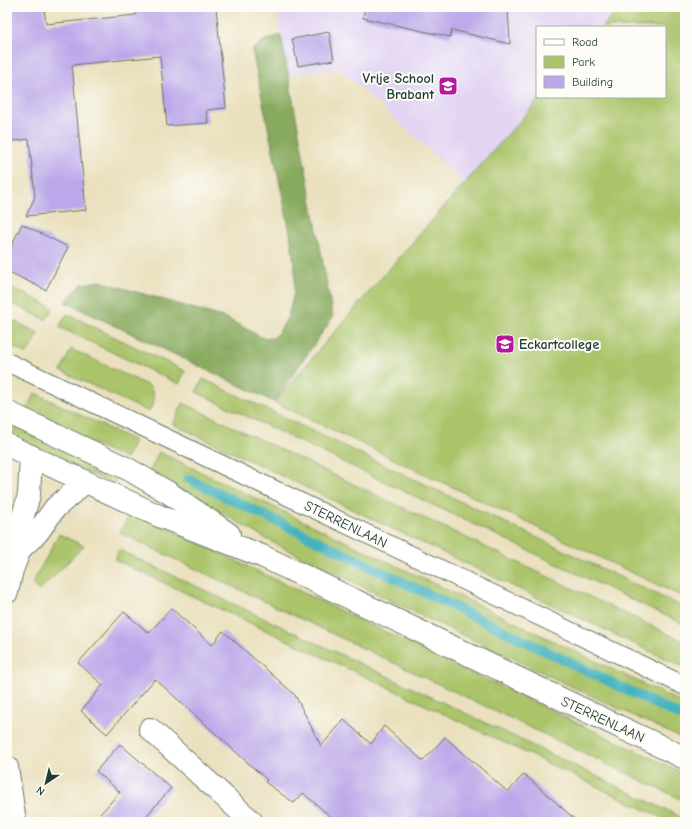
<svg xmlns="http://www.w3.org/2000/svg" width="692" height="829" font-family="'Comic Neue',sans-serif">
<style>
.built{fill:#e2d4f3;fill-rule:evenodd}
.green{fill:#abc46a;stroke:#65804f}
.forest{fill:#88aa5e;stroke:#547449}
.lines{fill:none;stroke-linecap:round;stroke-linejoin:round}
.stream{stroke:#44b3be;stroke-width:10}
.building{fill:#bba7e9}
.service-casing{stroke:#667664;stroke-width:20}
.minor-casing{stroke:#667664;stroke-width:24}
.secondary-casing{stroke:#667664;stroke-width:24}
.service{stroke:#fff;stroke-width:18}
.minor{stroke:#fff;stroke-width:22}
.secondary{stroke:#fff;stroke-width:22}
.labels{text-anchor:middle;stroke-width:4;stroke-linejoin:round;paint-order:stroke}
.poi-label{font-size:14px;font-weight:bold;fill:#1f3d34;stroke:#fdfcf7;text-anchor:end}
.street-label{font-size:14px;fill:#1f3d34;stroke:#fdfcf7}
</style>
<rect width="100%" height="100%" fill="#fdfcf7"/>
<filter id="ink" filterUnits="userSpaceOnUse"><feTurbulence type="fractalNoise" baseFrequency=".025" numOctaves="2"/><feDisplacementMap in="SourceGraphic" scale="8" xChannelSelector="R" yChannelSelector="G"/><feConvolveMatrix kernelMatrix="1 2 1 2 8 2 1 2 1" color-interpolation-filters="sRGB"/></filter>
<filter id="wash" filterUnits="userSpaceOnUse"><feTurbulence type="fractalNoise" baseFrequency=".012" numOctaves="4" result="noise"/><feDisplacementMap in="SourceGraphic" scale="16" xChannelSelector="R" yChannelSelector="G"/><feGaussianBlur stdDeviation="0.9" result="paint"/><feColorMatrix in="noise" values="0 0 0 0 0 0 0 0 0 0 0 0 0 0 0 0 0 1.4 0 .05"/><feComposite in="paint" operator="in"/></filter>
<g filter="url(#wash)">
<rect width="100%" height="100%" fill="#eae0bd"/>
<path class="built" d="M 276,7 L 685,7 L 685,598 L 274,402 L 464,182 L 339,68 L 288,75 ZM 537,27 L 665,27 L 665,97 L 537,97 Z"/>
<g class="green">
<path d="M 620,7 L 685,7 L 685,598 L 274,402 L 375,285 L 541,97 L 665,97 L 665,27 L 602,27 Z"/>
<path d="M 7,285 L 53,308 L 46,320 L 7,301 Z"/>
<path d="M 67,314 L 185,371 L 179,384 L 59,327 Z"/>
<path d="M 7,318 L 39,333 L 27,354 L 7,344 Z"/>
<path d="M 71,349 L 149,386 C 156,395 154,402 149,412 L 61,371 Z"/>
<path d="M 203,379 L 685,608 L 685,625 L 196,392 Z"/>
<path d="M 35,393 L 135,441 L 126,459 L 25,411 Z"/>
<path d="M 183,403 L 685,642 L 685,668 L 173,424 Z"/>
<path d="M 16,426 L 119,475 L 114,485 L 11,436 Z"/>
<path d="M 159,452 L 685,704 L 685,740 L 414,612 L 270,541 L 150,471 Z"/>
<path d="M 130,512 L 156,523 L 685,774 L 685,801 L 120,533 Z"/>
<path d="M 59,534 L 84,546 L 39,591 L 32,584 Z"/>
<path d="M 119,550 L 461,711 L 685,819 L 685,822 L 671,822 L 400,693 L 115,560 Z"/>
</g>
<path class="forest" d="M 281,35 L 333,317 L 274,402 L 65,302 L 82,284 L 99,281 L 226,318 L 263,338 L 273,338 L 279,332 L 288,316 L 294,293 L 295,271 L 290,233 L 252,50 L 265,40 Z"/>
<g class="lines">
<path class="stream" d="M 189,479 L 685,718"/>
</g>
<g id="blocks">
<g class="building">
<path d="M 7,7 L 44,7 L 46,24 L 136,15 L 135,7 L 216,7 L 226,108 L 206,110 L 208,123 L 167,126 L 160,56 L 72,65 L 86,210 L 26,216 L 35,197 L 29,139 L 7,142 Z"/>
<path d="M 365,7 L 508,7 L 510,44 L 452,30 L 450,37 L 363,18 Z"/>
<path d="M 329,32 L 334,60 L 298,66 L 292,39 Z"/>
<path d="M 22,224 L 68,247 L 46,290 L 7,271 L 7,255 Z"/>
<path d="M 171,608 L 212,645 L 223,631 L 295,695 L 321,746 L 344,720 L 371,744 L 384,726 L 423,761 L 445,737 L 508,792 L 524,774 L 578,822 L 337,822 L 303,793 L 294,803 L 265,782 L 267,780 L 155,679 L 107,734 L 81,711 L 103,685 L 78,663 L 124,612 L 149,633 Z"/>
<path d="M 120,744 L 171,788 L 141,822 L 93,822 L 120,792 L 96,771 Z"/>
</g>
</g>
</g>
<g filter="url(#ink)">
<use href="#blocks" fill-opacity="0" stroke="#667664" stroke-width="1"/>
<g class="lines">
<g class="service-casing">
<path id="service" d="M 7,362 L 685,686"/>
</g>
<g class="minor-casing">
<g id="minor">
<path d="M 20,549 L 38,532 L 55,508 L 85,482"/>
<path d="M 7,592 L 12,570 L 20,549 L 21,523 L 29,495 L 31,456"/>
<path d="M 150,729 L 252,822"/>
<path d="M 7,767 L 15,822"/>
</g>
</g>
<g class="secondary-casing">
<g id="secondary">
<path d="M 7,412 L 128,469 L 169,493 L 229,534"/>
<path d="M 7,445 L 159,516 L 262,556 L 685,758"/>
</g>
</g>
<use href="#service" class="service"/>
<use href="#minor" class="minor"/>
<use href="#secondary" class="secondary"/>
</g>
</g>
<defs>
<g id="school-square" transform="scale(1)"><rect x="-9" y="-9" width="18" height="18" rx="4" fill="#b5179e" stroke="#fdfcf7"/><path d="M0-5L7-2L0 1L-7-2ZM-4 1L0 2.5L4 1V4Q0 6-4 4Z" fill="#fff"/></g>
</defs>
<g fill-rule="evenodd">
<use href="#school-square" x="448" y="86"/>
<use href="#school-square" x="505" y="344"/>
</g>
<g class="labels">
<g class="poi-label">
<text x="434" y="83">Vrije School<tspan x="434" dy="16">Brabant</tspan></text>
<text x="519" y="349" text-anchor="start">Eckartcollege</text>
</g>
<g class="street-label">
<text transform="translate(346 524) rotate(26)" y="5">STERRENLAAN</text>
<text transform="translate(603 719) rotate(25)" y="5">STERRENLAAN</text>
</g>
</g>
<rect width="692" height="829" fill="none" stroke="#fdfcf7" stroke-width="24"/>
<rect x="536" y="26" width="130" height="72" fill="#fdfcf7" stroke="#a4b0a9"/>
<rect x="544" y="39" width="20" height="6" fill="#ffffff" stroke="#a4b0a9"/>
<text x="572" y="46" font-size="12" fill="#1f3d34">Road</text>
<rect x="544" y="56" width="20" height="12" fill="#abc46a" stroke="#a4b0a9"/>
<text x="572" y="66" font-size="12" fill="#1f3d34">Park</text>
<rect x="544" y="76" width="20" height="12" fill="#bba7e9" stroke="#a4b0a9"/>
<text x="572" y="86" font-size="12" fill="#1f3d34">Building</text>
<g transform="translate(46 783) rotate(215)" stroke="#fdfcf7" stroke-width="3" paint-order="stroke">
<path d="M0-3L7 15L0 10L-7 15Z" fill="#1f3d34"/>
<text y="-6" font-size="11" font-weight="bold" text-anchor="middle" fill="#1f3d34">N</text>
</g>
</svg>
